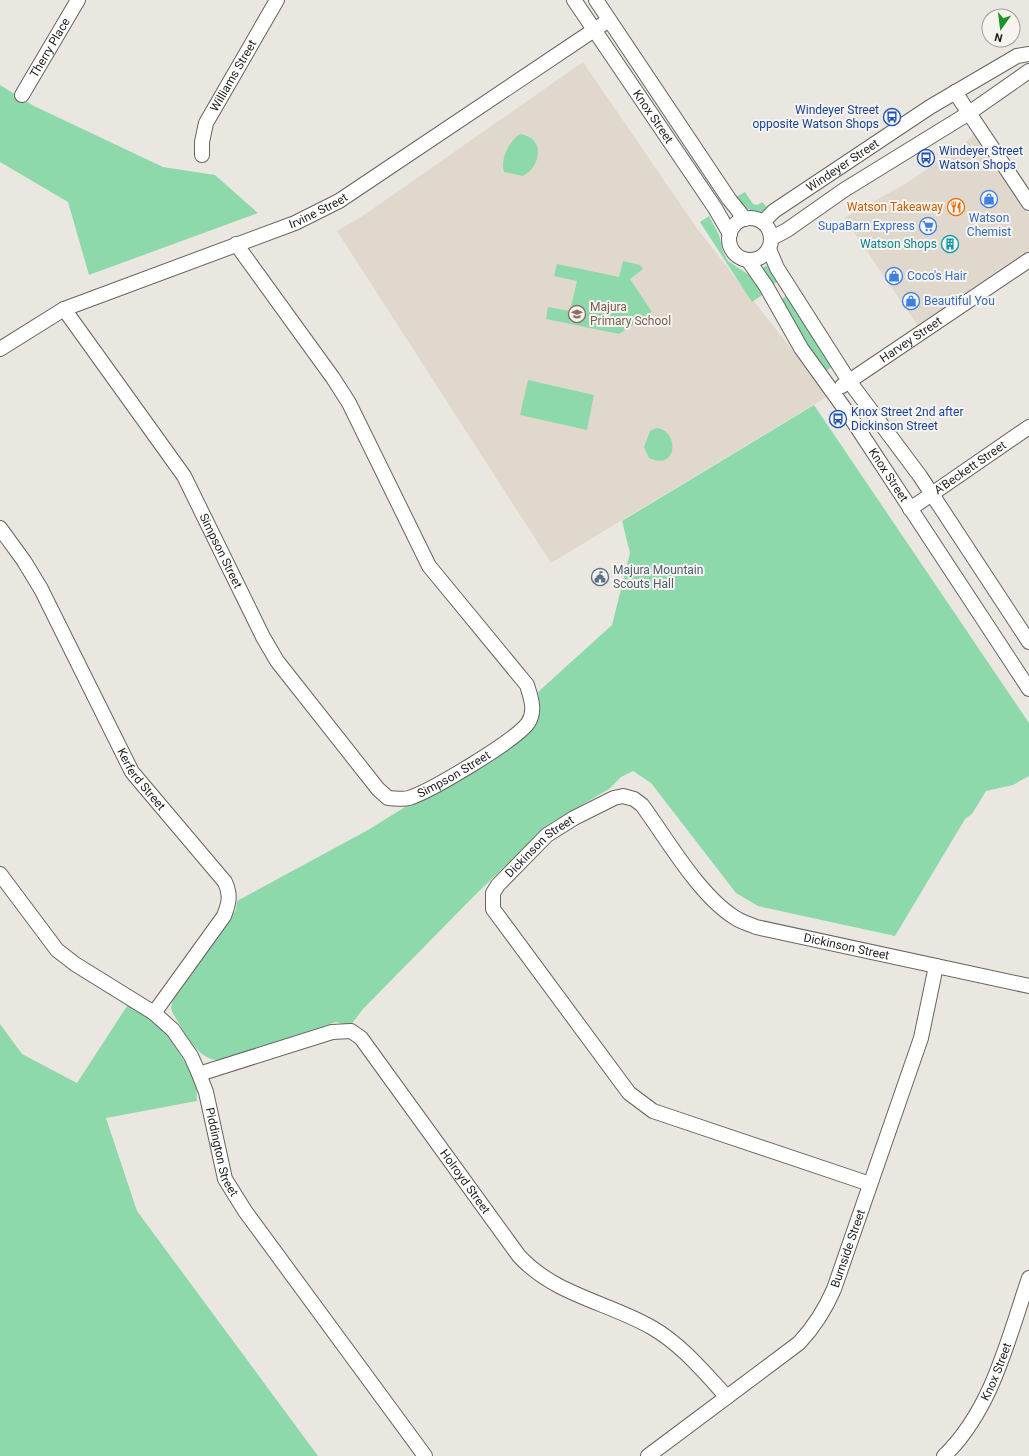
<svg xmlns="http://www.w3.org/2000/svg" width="1029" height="1456" font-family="Roboto,sans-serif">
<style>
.built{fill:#e0d8cd}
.green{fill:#8ed9ab}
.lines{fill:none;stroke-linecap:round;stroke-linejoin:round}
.minor-casing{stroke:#67645f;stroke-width:16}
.minor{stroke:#fff;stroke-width:14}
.labels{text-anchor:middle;stroke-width:4;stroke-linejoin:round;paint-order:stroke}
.street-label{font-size:12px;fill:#1f1e1c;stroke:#f7f4ef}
.transit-label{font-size:12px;fill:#164399;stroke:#f7f4ef;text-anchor:start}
.food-label{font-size:12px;fill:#c56008;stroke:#f7f4ef;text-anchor:end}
.shop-label{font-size:12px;fill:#366cbe;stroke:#f7f4ef;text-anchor:start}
.culture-label{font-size:12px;fill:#0d838f;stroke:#f7f4ef;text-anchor:end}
.education-label{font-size:12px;fill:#785e54;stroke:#f7f4ef;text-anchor:start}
.service-label{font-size:12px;fill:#4e5e75;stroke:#f7f4ef;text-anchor:start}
</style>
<rect width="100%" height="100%" fill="#eae7e1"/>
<g class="built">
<path d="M 583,62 L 696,227 L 828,396 L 551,563 L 337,231 L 364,215 Z"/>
<path d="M 975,133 L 1029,215 L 1029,254 L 918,326 L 844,218 L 905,184 L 964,144 Z"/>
</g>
<g class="green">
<path d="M 0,85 L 34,106 L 163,167 L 215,175 L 258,213 L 89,275 L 68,202 L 0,162 Z"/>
<path d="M 520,134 C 546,138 541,166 523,176 L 504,172 C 500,159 509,141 520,134 Z"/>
<path d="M 745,192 L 753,204 L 757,205 L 762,202 L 768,208 L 765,212 C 751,213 744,208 734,198 Z"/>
<path d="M 709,216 L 719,235 L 723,252 L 728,261 L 749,275 L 765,293 L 752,302 L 700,222 Z"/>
<path d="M 623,261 L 640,265 L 643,269 L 630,279 L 652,312 L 619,334 L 546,319 L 548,307 L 570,311 L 577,281 L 554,276 L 557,264 L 619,277 Z"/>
<path d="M 767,265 L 777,282 L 772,285 L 759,270 Z"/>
<path d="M 787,295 L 833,366 L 826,371 L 823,369 L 784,312 L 780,301 Z"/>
<path d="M 528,380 L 594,395 L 587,430 L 520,415 Z"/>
<path d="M 814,405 L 1029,723 L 1029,776 L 1013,785 L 986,791 L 972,814 L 965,819 L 895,936 L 758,906 L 736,893 L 651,783 L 633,771 L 621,777 L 609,789 L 549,824 L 477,893 L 363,1009 L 350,1026 L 336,1022 L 221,1060 C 197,1062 185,1031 173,1014 L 171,1008 L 173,997 L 229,921 L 236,909 L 237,901 L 368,830 L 534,727 L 540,710 L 538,692 L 612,625 L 630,553 L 622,521 Z"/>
<path d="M 656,428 C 679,429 679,472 649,458 L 644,447 L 650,431 Z"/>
<path d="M 129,1003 L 162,1026 L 196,1080 L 197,1101 L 106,1118 L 137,1211 L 318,1456 L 0,1456 L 0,1024 L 22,1054 L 77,1083 Z"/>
</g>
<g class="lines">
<g class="minor-casing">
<g id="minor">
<path id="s1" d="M 574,0 L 715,208 L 730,234"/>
<path d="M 596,0 L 729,199 L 745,219"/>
<path d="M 955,92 L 1029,203"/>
<path id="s2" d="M 22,95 L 78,0"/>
<path id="s3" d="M 202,155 L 202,142 L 206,123 L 277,0"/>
<circle cx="750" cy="239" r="21"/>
<path id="s4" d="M 763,222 L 774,211 L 930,107 L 1017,56 L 1029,54"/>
<path d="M 772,238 L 787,230 L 844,190 L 969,113 L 1029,71"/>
<path d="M 769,249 L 777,268 L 849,381 L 920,476 L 1029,642"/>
<path id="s5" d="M 748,260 L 766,286 L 801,348 L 847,412 L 1029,689"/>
<path id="s6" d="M 64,309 L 184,476 L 263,637 L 277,661 L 378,789 L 388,798 C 394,798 403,800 409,798 C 431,791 515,741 528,723 C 536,711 531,698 527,685 L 429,566 L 349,403 L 333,378 L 236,244"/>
<path id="s7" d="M 0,349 L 64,309 L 295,223 L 339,201 L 609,20"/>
<path id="s8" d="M 842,386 L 1029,260"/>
<path id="s9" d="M 910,509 L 1029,427"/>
<path id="s10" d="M 0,528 L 24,561 L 41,589 L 132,772 L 225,882 C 231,895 229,903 224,916 L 154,1013"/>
<path id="s11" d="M 0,874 L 57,950 L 75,964 L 154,1013 L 173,1030 L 191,1056 L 199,1074 L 206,1092 L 225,1179 L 245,1211 L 425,1456"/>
<path id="s12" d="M 199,1074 L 332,1032 L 351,1031 L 361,1038 L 519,1256 C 555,1295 607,1302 651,1327 C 681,1344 704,1372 727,1397"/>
<path id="s13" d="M 870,1184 L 653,1111 L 629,1093 L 493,909 L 493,893 L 498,885 L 547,835 L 574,818 L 614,798 L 623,796 L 634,799 L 642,805 C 667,839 699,895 734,917 C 741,922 749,924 756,927 L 1029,986"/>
<path id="s14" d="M 648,1456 L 799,1343 C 815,1326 825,1310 834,1289 L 921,1038 L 936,966"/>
<path id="s15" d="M 944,1456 C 992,1410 1008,1339 1029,1278"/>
</g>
</g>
<use href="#minor" class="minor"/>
</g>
<defs>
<g id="bus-ring" transform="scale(0.9)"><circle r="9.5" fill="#f7f4ef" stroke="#1a4fb4" stroke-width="1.5"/><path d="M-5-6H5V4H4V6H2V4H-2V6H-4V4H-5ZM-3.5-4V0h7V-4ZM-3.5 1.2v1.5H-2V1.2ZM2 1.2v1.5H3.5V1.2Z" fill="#1a4fb4"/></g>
<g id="shop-ring" transform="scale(0.9)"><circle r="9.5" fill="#f7f4ef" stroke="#3f7fe0" stroke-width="1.5"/><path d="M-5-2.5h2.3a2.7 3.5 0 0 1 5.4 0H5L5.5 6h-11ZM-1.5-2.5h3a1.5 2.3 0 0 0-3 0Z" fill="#3f7fe0"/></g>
<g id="restaurant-ring" transform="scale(0.9)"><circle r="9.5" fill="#f7f4ef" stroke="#e8710a" stroke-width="1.5"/><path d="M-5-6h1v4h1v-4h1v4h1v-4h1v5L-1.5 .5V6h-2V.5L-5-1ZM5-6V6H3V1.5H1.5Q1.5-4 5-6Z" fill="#e8710a"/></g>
<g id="supermarket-ring" transform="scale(0.9)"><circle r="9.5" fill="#f7f4ef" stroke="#3f7fe0" stroke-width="1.5"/><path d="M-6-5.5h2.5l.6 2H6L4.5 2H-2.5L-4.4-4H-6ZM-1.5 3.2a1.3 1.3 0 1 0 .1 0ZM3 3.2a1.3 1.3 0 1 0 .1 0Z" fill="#3f7fe0"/></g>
<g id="building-ring" transform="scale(0.9)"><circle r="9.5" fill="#f7f4ef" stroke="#0f9aa8" stroke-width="1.5"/><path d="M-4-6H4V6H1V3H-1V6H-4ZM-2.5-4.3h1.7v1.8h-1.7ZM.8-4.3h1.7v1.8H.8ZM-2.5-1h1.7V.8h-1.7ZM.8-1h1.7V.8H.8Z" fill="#0f9aa8"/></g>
<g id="school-ring" transform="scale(0.9)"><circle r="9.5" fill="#f7f4ef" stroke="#8d6e63" stroke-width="1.5"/><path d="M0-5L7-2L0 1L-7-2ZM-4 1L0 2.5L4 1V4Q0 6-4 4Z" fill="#8d6e63"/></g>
<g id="civic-ring" transform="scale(0.9)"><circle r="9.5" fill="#f7f4ef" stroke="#5c6f8a" stroke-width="1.5"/><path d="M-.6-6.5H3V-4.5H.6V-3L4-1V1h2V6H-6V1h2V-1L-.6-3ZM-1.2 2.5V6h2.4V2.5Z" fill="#5c6f8a"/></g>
</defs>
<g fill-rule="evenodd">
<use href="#bus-ring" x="892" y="117"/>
<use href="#bus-ring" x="926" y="158"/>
<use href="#shop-ring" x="989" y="199"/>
<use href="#restaurant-ring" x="956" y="207"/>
<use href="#supermarket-ring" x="928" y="226"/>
<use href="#building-ring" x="950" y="244"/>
<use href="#shop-ring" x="894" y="276"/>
<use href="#shop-ring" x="911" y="301"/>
<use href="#school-ring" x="577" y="314"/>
<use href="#bus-ring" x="838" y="419"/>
<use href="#civic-ring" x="600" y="577"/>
</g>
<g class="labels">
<g class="street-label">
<text dy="4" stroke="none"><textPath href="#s2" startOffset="55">Therry Place</textPath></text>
<text dy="4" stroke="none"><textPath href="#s3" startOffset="87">Williams Street</textPath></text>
<text dy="4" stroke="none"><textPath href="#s1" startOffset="141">Knox Street</textPath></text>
<text dy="4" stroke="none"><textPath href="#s4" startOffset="98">Windeyer Street</textPath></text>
<text dy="4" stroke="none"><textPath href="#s7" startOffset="348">Irvine Street</textPath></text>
<text dy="4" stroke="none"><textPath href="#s8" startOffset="83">Harvey Street</textPath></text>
<text dy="4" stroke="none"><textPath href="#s9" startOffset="73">A'Beckett Street</textPath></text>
<text dy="4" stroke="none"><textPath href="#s5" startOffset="257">Knox Street</textPath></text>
<text dy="4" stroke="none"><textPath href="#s6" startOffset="289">Simpson Street</textPath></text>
<text dy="4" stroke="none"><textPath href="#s6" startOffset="661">Simpson Street</textPath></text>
<text dy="4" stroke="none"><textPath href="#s10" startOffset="289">Kerferd Street</textPath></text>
<text dy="4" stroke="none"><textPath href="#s13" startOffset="570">Dickinson Street</textPath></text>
<text dy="4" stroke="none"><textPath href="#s13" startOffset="953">Dickinson Street</textPath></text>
<text dy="4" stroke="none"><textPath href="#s11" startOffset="369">Piddington Street</textPath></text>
<text dy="4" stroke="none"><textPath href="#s12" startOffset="348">Holroyd Street</textPath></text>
<text dy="4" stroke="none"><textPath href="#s14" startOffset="296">Burnside Street</textPath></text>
<text dy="4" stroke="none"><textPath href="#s15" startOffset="100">Knox Street</textPath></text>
</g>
<g class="transit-label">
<text x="879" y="114" text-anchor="end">Windeyer Street<tspan x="879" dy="14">opposite Watson Shops</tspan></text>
<text x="939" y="155">Windeyer Street<tspan x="939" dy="14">Watson Shops</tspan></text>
<text x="851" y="416">Knox Street 2nd after<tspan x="851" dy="14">Dickinson Street</tspan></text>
</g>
<g class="food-label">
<text x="943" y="211">Watson Takeaway</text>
</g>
<g class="shop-label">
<text x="989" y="222" text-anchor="middle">Watson<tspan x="989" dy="14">Chemist</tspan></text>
<text x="915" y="230" text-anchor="end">SupaBarn Express</text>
<text x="907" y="280">Coco's Hair</text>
<text x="924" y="305">Beautiful You</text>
</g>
<g class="culture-label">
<text x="937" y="248">Watson Shops</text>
</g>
<g class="education-label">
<text x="590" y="311">Majura<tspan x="590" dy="14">Primary School</tspan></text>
</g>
<g class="service-label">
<text x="613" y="574">Majura Mountain<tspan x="613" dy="14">Scouts Hall</tspan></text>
</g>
</g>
<g transform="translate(1001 28) rotate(194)"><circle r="19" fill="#f7f4ef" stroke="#a19e9b"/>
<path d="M0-3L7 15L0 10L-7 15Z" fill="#1d9627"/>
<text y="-6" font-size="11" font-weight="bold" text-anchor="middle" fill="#1f1e1c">N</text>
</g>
</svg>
